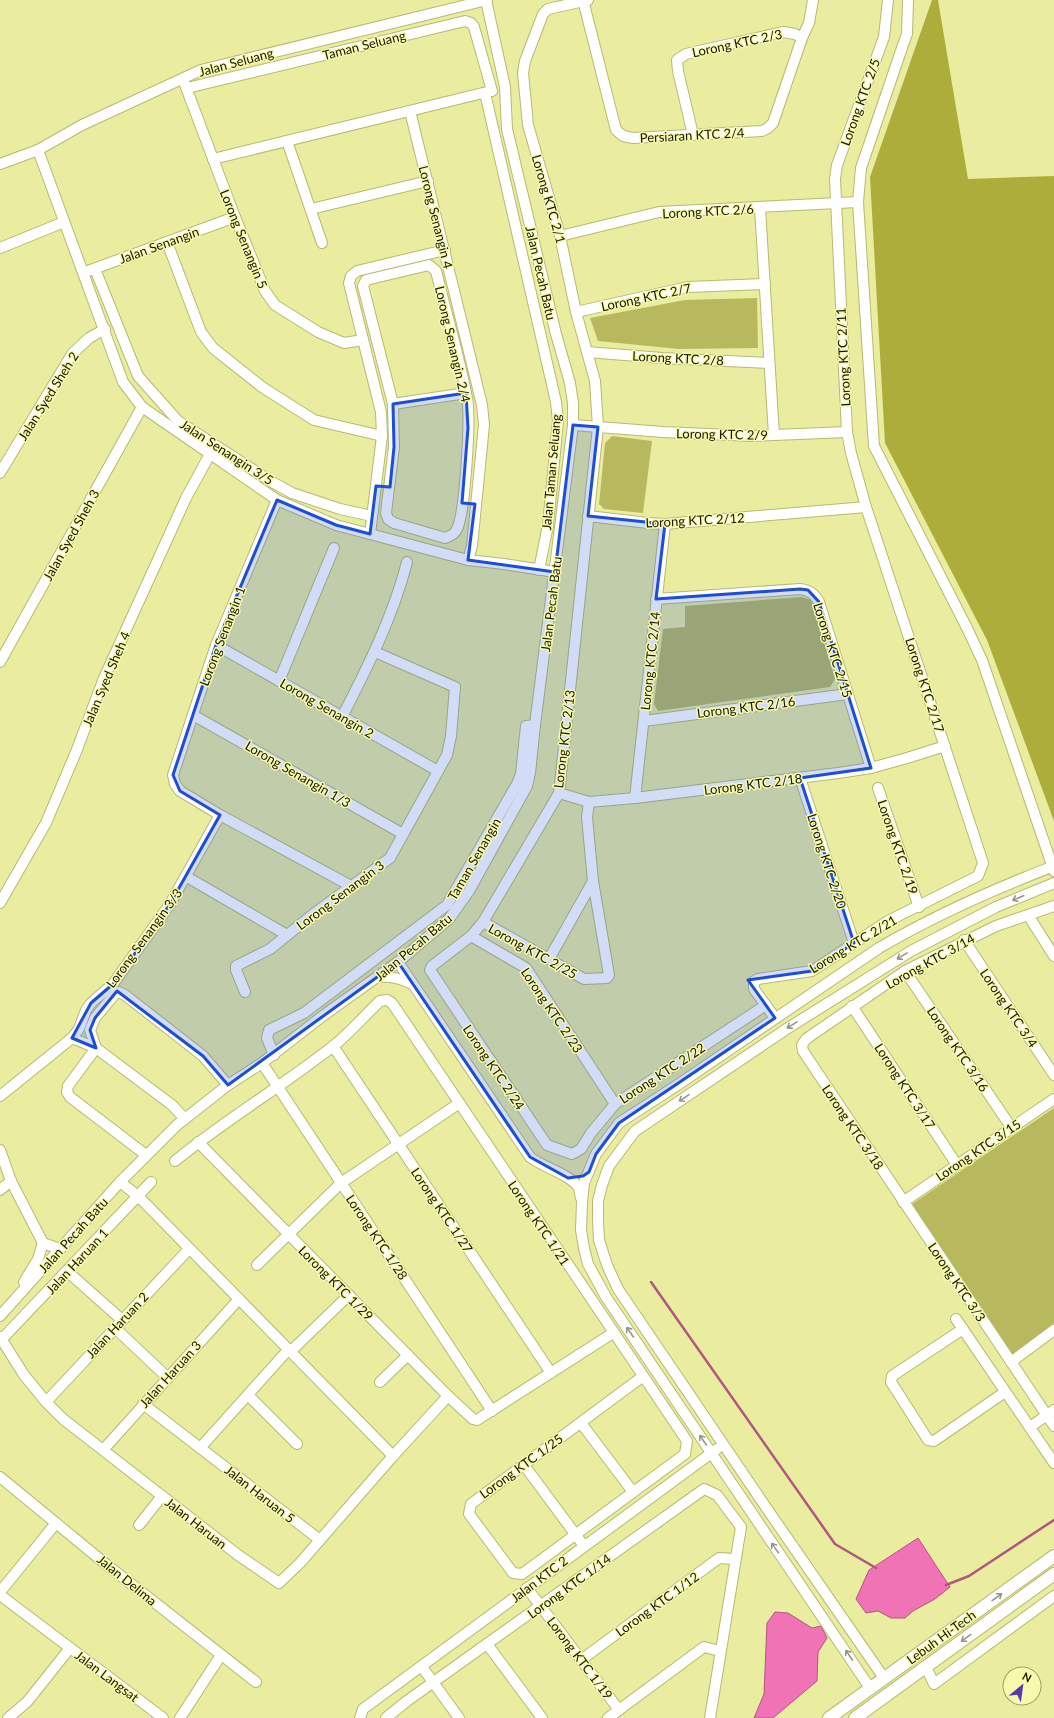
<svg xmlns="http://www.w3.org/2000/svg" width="1054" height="1718" font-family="Lato,sans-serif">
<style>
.green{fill:#b8b95f}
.forest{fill:#adad3c}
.water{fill:#f074b5;stroke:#af587f}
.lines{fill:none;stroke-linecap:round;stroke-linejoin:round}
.stream{stroke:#af587f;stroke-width:2.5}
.minor-casing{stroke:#b8ba6f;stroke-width:12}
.major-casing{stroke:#b8ba6f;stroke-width:14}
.minor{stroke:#fff;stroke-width:10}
.major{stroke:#fff;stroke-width:12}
.oneway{stroke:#97968c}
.marked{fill:#1d4ed8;fill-opacity:0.2;stroke:#1d4ed8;stroke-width:3;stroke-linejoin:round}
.labels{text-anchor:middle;stroke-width:3;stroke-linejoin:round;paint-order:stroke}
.street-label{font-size:13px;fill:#171600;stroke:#f7faad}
</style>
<rect width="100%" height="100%" fill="#eaeca0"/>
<g class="green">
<path d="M 757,298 L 758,348 L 679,349 L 598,341 L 590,318 L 685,300 Z"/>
<path d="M 612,436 L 652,441 L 643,513 L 604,509 L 599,504 L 605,443 Z"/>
<path d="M 802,597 L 811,600 L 835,679 L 830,687 L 658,711 L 654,704 L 663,629 L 685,627 L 685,606 Z"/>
<path d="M 1054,1108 L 1054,1323 L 1012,1355 L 912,1204 Z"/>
</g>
<path class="forest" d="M 932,0 L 938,0 L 968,179 L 1054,176 L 1054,821 L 987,640 L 885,443 L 870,177 Z"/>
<g class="water">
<path d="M 918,1538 L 950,1587 L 935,1599 L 913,1611 L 905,1618 L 891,1618 L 878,1611 L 866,1613 L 856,1599 L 869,1570 Z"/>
<path d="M 775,1612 L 788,1613 L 812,1628 L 821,1626 L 827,1638 L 818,1652 L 817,1681 L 773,1718 L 754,1718 L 764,1694 L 767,1623 Z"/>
</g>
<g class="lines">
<g class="stream">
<path d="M 651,1282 L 835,1544 L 876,1568"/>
<path d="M 946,1585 L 969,1576 L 1054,1520"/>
</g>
<g class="minor-casing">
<g id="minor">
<path d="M 583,0 L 616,130 L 623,136 L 633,138 L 762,131 L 768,128 L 773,123 L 802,38 L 809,23 L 813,0"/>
<path d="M 588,0 L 548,9 L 543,14 L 525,61 L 523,73 L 528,125 L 560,236 L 576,312 L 595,381 L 598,427 L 559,793 L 483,922 L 471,936 L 432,966 L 430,970 L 547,1145 L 572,1154 L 581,1149 L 591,1133 L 615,1104 L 766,1005"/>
<path d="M 908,0 L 907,34 L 904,42 L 861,168 L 858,202 L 874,446 L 967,628 L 982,660 L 1054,871"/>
<path d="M 184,82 L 235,217 L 265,291 L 275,305 L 318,332 L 344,343 L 363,340"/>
<path d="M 187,88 L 465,21 L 471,23 L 474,27 L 492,91"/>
<path d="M 485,93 L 556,402 L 558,421 L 548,525 L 539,570"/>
<path d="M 410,111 L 482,405 L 484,425 L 472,546 L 468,560"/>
<path d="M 693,135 L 678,71 L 677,60 L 686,54 L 783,32 L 795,34 L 802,38"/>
<path d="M 287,141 L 322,243"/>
<path d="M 38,150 L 123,382 L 142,407 L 277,500 L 336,525 L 468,560 L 504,564 L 555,572"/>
<path d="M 213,159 L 491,91"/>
<path d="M 0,164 L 38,150 L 82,125 L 201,70 L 487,0"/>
<path d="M 760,208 L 774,435"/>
<path d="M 311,209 L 428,181"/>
<path d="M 560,236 L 659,212 L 858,202"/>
<path d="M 167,242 L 201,332 L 213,348 L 262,387 L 314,420 L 382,436"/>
<path d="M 0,248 L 64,222"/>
<path d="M 429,265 L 436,271 C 446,313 459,355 467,398 C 471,417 465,513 457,529 C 455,534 451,536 445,538 L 394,523 L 388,519 L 386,513 L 394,447 L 393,404 L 363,286 L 366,280 Z"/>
<path d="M 95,269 L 138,376 L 178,421 L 272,482 L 292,493 L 340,509 L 372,516"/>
<path d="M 88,271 L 235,217"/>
<path d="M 576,312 L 688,287 L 765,284"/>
<path d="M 587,352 L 662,358 L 769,363"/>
<path d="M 393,404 L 466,393"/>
<path d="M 573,425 L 663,432 L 752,436 L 847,432"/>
<path d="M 0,473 L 72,354 L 89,338 L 105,329"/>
<path d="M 277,500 L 216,645 L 173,775 L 175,784 L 180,791 L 220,815 L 351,886"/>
<path d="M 588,516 L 648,523 L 665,524 L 866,507"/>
<path d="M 370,534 L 382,436 L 381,412 L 349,283 L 351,276 L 357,271 L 445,250"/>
<path d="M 656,599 L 800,589 C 810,590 814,594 819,602 L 871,768"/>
<path d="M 216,645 L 438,771"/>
<path d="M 0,662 L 142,407"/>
<path d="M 279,681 L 334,548"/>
<path d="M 193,715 L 403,834"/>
<path d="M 342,717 C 368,666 393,617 407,562"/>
<path d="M 644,721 L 848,694"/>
<path d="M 800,778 L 854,943"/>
<path d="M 878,788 L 919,907"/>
<path d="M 559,793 L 589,802 L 635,798 L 838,773 L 871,768 L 907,758 L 945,746"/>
<path d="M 635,798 L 665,524"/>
<path d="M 187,877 L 287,935"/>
<path d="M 0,903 L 46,823 L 76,752 L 104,678 L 186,498 L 210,454"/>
<path d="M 1054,906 L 996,926 L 905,971 L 806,1039 L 802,1045 L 803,1051 L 1054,1426"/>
<path d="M 1028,915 L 1054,956"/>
<path d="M 483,922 L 584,979 L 607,978 L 609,975 L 593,881 L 587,817 L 589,802"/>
<path d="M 471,936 L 526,968 L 615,1104"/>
<path d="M 964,940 L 1054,1075"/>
<path d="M 549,959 L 593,881"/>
<path d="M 398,962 L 530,1157 C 542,1167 572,1175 579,1188 C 580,1191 580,1195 581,1198"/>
<path d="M 905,971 L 1011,1127"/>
<path d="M 378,977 C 391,976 400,978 412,984"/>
<path d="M 245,992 L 236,970 L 236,966 L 270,949 L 316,912 L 390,858 L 447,755 L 451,736 L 455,687 L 375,652"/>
<path d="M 852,1006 L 957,1165"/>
<path d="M 775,1018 L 754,989 L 754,981 L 758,979 L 812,971 L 888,921 L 978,876 L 983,863 L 866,507 L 851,453 L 847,432 L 835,179 L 837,165 L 884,37 L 888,0"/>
<path d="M 72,1038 L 96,1048 L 172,1105 L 185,1119"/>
<path d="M 333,1046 L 551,1373"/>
<path d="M 274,1055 L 267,1038 L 269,1030 L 304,1013 L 447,905 L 517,784 L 521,774 L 526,726 L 535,725"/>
<path d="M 262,1063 L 492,1411"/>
<path d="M 0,1096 L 72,1038 L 79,1029 L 86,1010 L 91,1003 L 113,984 L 170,904 L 220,815"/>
<path d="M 198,1142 L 448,1396 L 473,1419 L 477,1420 L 613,1333"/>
<path d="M 0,1150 L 11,1181 L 43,1243 L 60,1249"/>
<path d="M 146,1155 L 70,1097 L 67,1092 L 68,1086 L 96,1048 L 90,1030 L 95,1018 L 115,994 L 119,992 L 125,995 L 203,1056 L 228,1085"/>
<path d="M 175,1161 C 225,1120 281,1087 332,1047 C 349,1034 364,1016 380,1001 L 387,1000 L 392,1003 L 687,1441 L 685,1454 L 522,1574 L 513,1573 L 469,1514 L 471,1504 L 642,1377"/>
<path d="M 120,1182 L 138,1196 L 393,1456"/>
<path d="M 0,1190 L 11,1181"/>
<path d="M 903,1202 L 1054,1099"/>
<path d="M 257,1265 L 341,1183 L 458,1104"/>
<path d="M 68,1272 L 122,1320"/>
<path d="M 24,1282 L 38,1259 L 43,1243"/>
<path d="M 0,1316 L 120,1182 L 177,1125 L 228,1085 L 262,1063 L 324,1015 L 398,962 L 449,919 L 469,891 L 527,786 L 530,773 L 535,725 L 573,425 L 573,403 L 570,383 L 556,334 L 507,129 L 505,87 L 486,0"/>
<path d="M 956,1319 L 1054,1463"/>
<path d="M 115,1328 L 167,1377"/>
<path d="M 963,1329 L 892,1376 L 891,1382 L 928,1440 L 934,1441 L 1005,1392"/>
<path d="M 0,1337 L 24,1375 L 46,1402 L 63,1419 L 238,1555 L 279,1583 L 300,1563 L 393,1456 L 448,1396"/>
<path d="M 2,1339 L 151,1182"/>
<path d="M 290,1352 L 349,1295"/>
<path d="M 1011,1362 L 1054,1330"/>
<path d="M 380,1382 L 408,1355"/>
<path d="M 248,1395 L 297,1444"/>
<path d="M 46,1402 L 189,1249"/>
<path d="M 143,1404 L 320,1540"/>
<path d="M 581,1423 L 633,1492"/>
<path d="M 1030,1427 L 1054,1410"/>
<path d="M 200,1448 L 288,1350"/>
<path d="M 103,1450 L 239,1299"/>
<path d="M 524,1465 L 584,1546"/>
<path d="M 0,1477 L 107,1565 L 256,1682"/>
<path d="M 139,1525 L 162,1496"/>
<path d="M 527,1588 L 619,1710"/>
<path d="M 0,1592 L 56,1523"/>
<path d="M 0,1595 L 163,1718"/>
<path d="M 487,1644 L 542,1718"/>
<path d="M 581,1660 L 719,1558 L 735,1559"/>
<path d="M 422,1667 L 459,1718"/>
<path d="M 926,1667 L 934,1684 L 1054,1596"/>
<path d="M 884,1678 L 763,1503 L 618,1289 L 607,1265 L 599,1240 L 598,1221 L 598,1201 L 602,1185 L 609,1166 L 635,1131 L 788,1028 L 911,951 L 996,907 L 1054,883"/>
<path d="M 870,1688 L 606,1297 L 588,1264 L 584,1248 L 581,1230 L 582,1202 L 584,1183 L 596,1154 L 619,1123 L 676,1086 L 879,948 C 935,915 994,889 1054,866"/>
<path d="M 8,1718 L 27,1702 L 70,1648"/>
<path d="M 180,1718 L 221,1655"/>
<path d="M 360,1718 L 363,1709 L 717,1449"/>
<path d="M 386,1718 L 407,1701 L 704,1489 L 717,1495 L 741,1527 L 710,1718"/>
<path d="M 608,1718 L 704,1647 L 720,1651"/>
</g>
</g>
<g class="major-casing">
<g id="major">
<path d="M 829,1718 L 1054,1556"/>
<path d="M 855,1718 L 1054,1574"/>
</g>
</g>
<use href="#minor" class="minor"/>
<use href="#major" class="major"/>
</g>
<defs><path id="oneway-shaft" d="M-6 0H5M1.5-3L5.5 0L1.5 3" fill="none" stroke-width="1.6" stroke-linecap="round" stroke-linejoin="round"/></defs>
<g class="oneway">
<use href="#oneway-shaft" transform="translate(1018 898) rotate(157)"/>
<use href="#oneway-shaft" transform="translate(902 956) rotate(148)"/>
<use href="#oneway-shaft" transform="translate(792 1025) rotate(148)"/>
<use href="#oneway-shaft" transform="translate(684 1098) rotate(146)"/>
<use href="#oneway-shaft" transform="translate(630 1332) rotate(-124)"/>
<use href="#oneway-shaft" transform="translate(703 1440) rotate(-124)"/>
<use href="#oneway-shaft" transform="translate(775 1548) rotate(-125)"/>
<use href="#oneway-shaft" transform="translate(997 1597) rotate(-36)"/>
<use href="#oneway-shaft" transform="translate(966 1638) rotate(144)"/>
<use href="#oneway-shaft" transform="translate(849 1655) rotate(-124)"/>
</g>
<path class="marked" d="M 466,393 L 468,428 L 462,503 L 475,504 L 468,560 L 555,572 L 573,425 L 598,427 L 588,516 L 665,524 L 656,599 L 800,589 L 808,590 L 819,602 L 871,768 L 800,778 L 854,943 L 812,971 L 748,980 L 775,1018 L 619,1123 L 596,1154 L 589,1172 L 583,1176 L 568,1178 L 530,1157 L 398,962 L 228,1085 L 203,1056 L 117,991 L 95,1018 L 90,1030 L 96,1048 L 72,1038 L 91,1003 L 113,984 L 170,904 L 220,815 L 180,791 L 173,775 L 216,645 L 277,500 L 336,525 L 370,534 L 376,486 L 390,487 L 394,447 L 393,404 Z"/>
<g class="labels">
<g class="street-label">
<text transform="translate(737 43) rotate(-12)" y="5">Lorong KTC 2/3</text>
<text transform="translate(364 45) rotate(-14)" y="5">Taman Seluang</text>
<text transform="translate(236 62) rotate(-15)" y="5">Jalan Seluang</text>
<text transform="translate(860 102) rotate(-70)" y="5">Lorong KTC 2/5</text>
<text transform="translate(692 135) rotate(-3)" y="5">Persiaran KTC 2/4</text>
<text transform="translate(549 199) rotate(74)" y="5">Lorong KTC 2/1</text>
<text transform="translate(708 211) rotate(-3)" y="5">Lorong KTC 2/6</text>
<text transform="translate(436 217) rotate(76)" y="5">Lorong Senangin 4</text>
<text transform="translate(244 239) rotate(68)" y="5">Lorong Senangin 5</text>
<text transform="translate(159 245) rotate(-20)" y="5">Jalan Senangin</text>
<text transform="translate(541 273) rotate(77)" y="5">Jalan Pecah Batu</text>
<text transform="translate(646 297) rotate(-12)" y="5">Lorong KTC 2/7</text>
<text transform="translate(453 344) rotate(77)" y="5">Lorong Senangin 2/4</text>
<text transform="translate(843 357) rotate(-93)" y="5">Lorong KTC 2/11</text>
<text transform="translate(678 358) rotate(3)" y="5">Lorong KTC 2/8</text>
<text transform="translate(48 396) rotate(-58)" y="5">Jalan Syed Sheh 2</text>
<text transform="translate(722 434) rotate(1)" y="5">Lorong KTC 2/9</text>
<text transform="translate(227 452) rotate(33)" y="5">Jalan Senangin 3/5</text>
<text transform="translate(551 472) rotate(-85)" y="5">Jalan Taman Seluang</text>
<text transform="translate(695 520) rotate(-3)" y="5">Lorong KTC 2/12</text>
<text transform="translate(71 535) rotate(-61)" y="5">Jalan Syed Sheh 3</text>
<text transform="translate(551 604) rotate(-83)" y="5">Jalan Pecah Batu</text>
<text transform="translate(222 636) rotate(-69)" y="5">Lorong Senangin 1</text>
<text transform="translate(833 650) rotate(72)" y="5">Lorong KTC 2/15</text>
<text transform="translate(650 661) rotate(-84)" y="5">Lorong KTC 2/14</text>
<text transform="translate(106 679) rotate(-67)" y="5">Jalan Syed Sheh 4</text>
<text transform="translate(925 685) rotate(72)" y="5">Lorong KTC 2/17</text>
<text transform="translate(746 707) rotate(-7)" y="5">Lorong KTC 2/16</text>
<text transform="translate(327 708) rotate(30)" y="5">Lorong Senangin 2</text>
<text transform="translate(564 739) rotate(-83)" y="5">Lorong KTC 2/13</text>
<text transform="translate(298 774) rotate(30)" y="5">Lorong Senangin 1/3</text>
<text transform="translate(753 784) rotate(-7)" y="5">Lorong KTC 2/18</text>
<text transform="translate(898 847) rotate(71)" y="5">Lorong KTC 2/19</text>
<text transform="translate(474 859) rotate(-60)" y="5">Taman Senangin</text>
<text transform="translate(827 861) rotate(72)" y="5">Lorong KTC 2/20</text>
<text transform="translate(340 895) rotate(-37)" y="5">Lorong Senangin 3</text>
<text transform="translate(144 938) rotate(-54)" y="5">Lorong Senangin 3/3</text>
<text transform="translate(853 944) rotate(-31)" y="5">Lorong KTC 2/21</text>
<text transform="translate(413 947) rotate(-40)" y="5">Jalan Pecah Batu</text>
<text transform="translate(533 951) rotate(29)" y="5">Lorong KTC 2/25</text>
<text transform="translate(930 961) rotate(-29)" y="5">Lorong KTC 3/14</text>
<text transform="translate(1009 1008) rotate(56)" y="5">Lorong KTC 3/4</text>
<text transform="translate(552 1010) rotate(56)" y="5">Lorong KTC 2/23</text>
<text transform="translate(958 1049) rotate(56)" y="5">Lorong KTC 3/16</text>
<text transform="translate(494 1067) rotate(56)" y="5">Lorong KTC 2/24</text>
<text transform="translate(662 1073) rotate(-33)" y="5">Lorong KTC 2/22</text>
<text transform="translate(905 1086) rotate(57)" y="5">Lorong KTC 3/17</text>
<text transform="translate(853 1127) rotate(56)" y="5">Lorong KTC 3/18</text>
<text transform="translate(978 1150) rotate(-34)" y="5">Lorong KTC 3/15</text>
<text transform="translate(442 1210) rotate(56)" y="5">Lorong KTC 1/27</text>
<text transform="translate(539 1223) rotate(56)" y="5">Lorong KTC 1/21</text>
<text transform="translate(73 1235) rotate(-48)" y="5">Jalan Pecah Batu</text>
<text transform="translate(377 1237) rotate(56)" y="5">Lorong KTC 1/28</text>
<text transform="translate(77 1261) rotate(-47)" y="5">Jalan Haruan 1</text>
<text transform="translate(957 1282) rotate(56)" y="5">Lorong KTC 3/3</text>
<text transform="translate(336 1283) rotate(45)" y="5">Lorong KTC 1/29</text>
<text transform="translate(117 1325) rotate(-47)" y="5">Jalan Haruan 2</text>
<text transform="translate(170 1374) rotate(-48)" y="5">Jalan Haruan 3</text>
<text transform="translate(521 1466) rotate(-36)" y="5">Lorong KTC 1/25</text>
<text transform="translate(260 1494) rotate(38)" y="5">Jalan Haruan 5</text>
<text transform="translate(196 1523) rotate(38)" y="5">Jalan Haruan</text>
<text transform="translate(539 1579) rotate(-37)" y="5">Jalan KTC 2</text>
<text transform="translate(127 1580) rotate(39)" y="5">Jalan Delima</text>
<text transform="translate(569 1586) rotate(-36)" y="5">Lorong KTC 1/14</text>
<text transform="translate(657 1604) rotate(-36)" y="5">Lorong KTC 1/12</text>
<text transform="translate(941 1637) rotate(-36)" y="5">Lebuh Hi-Tech</text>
<text transform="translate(580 1658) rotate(53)" y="5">Lorong KTC 1/19</text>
<text transform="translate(107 1676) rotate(37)" y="5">Jalan Langsat</text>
</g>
</g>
<g transform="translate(1022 1686) rotate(29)"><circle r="19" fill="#f7faad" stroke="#9d9f68"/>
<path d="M0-3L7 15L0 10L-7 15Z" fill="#5939b1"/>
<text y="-6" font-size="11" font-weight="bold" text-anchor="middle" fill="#171600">N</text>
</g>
</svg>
